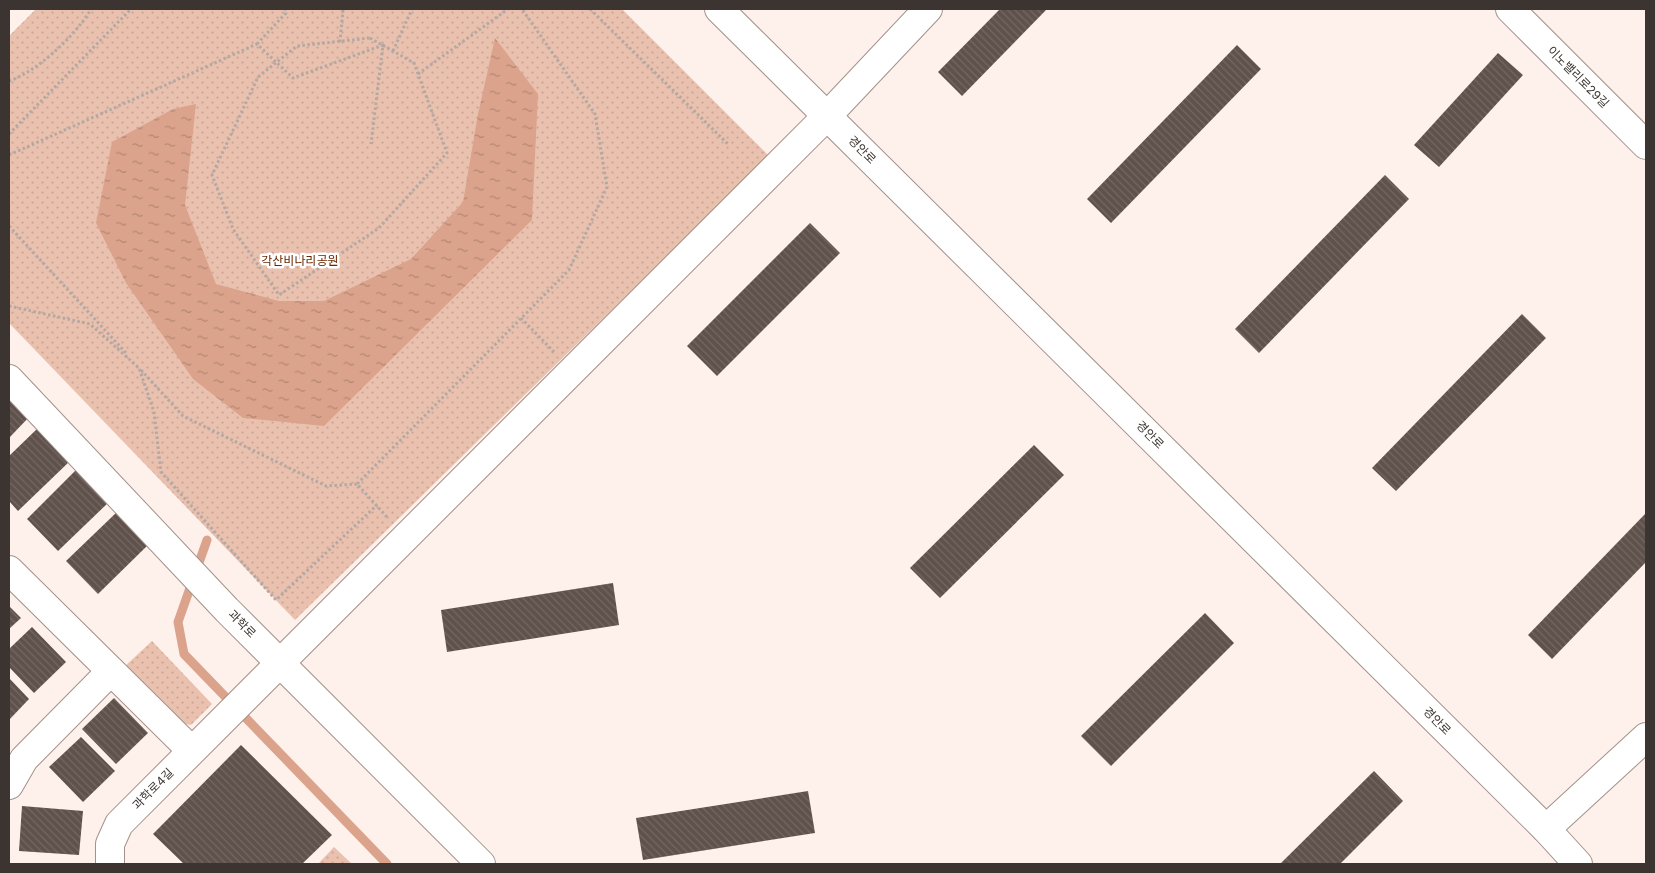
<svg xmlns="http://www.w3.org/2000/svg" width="1655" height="873" font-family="Inter,'Noto Sans KR',sans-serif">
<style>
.park{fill:url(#park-dots)}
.water{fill:url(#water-ripples)}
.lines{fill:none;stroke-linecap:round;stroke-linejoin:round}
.stream{stroke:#dba38b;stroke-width:9}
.building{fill:url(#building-back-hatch)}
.minor-casing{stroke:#a2928b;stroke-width:30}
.major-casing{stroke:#a2928b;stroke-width:30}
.path{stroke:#b3a8a3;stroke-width:3;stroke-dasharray:2.5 2.5;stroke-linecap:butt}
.minor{stroke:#fff;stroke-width:28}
.major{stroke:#fff;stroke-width:28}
.labels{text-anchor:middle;stroke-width:5;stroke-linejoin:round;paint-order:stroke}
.street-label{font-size:12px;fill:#3b3431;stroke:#fff}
.park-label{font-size:12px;fill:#672500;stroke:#fff}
</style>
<defs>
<pattern id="park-dots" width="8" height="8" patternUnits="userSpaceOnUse" patternTransform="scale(1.25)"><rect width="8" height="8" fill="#eac1af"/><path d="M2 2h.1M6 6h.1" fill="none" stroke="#caa697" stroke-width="1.8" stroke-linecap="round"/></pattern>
<pattern id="water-ripples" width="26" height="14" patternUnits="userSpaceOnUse" patternTransform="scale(1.25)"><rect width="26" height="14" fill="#dba38b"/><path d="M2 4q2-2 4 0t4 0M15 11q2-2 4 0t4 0" fill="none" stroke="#b38672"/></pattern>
<pattern id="building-back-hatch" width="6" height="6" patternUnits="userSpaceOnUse" patternTransform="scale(1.25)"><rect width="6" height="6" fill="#5f514b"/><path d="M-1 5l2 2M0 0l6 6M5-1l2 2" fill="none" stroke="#736863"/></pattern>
</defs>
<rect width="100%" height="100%" fill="#fef0ea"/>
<g class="park">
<path d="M 36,9 L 622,9 L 769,156 L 295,620 L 9,323 L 9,36 Z"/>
<path d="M 152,641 L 212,704 L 191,725 L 174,722 L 123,668 Z"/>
<path d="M 334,847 L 352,864 L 318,864 Z"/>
</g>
<path class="water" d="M 495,38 L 538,94 L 532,220 L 324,426 L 243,418 L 193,379 L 126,283 L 96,223 L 112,142 L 173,109 L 196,104 L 185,205 L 216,284 L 279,301 L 324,301 L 411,259 L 463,202 L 478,114 Z"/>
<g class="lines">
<path class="stream" d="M 207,540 L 178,622 L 184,654 L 387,864"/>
</g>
<g class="building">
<path d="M 1000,9 L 1047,9 L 962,96 L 938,72 Z"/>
<path d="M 1237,45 L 1261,69 L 1111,223 L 1087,199 Z"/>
<path d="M 1498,53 L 1523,75 L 1439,167 L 1414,145 Z"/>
<path d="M 1385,175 L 1409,199 L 1259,353 L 1235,329 Z"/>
<path d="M 810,223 L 840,253 L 717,376 L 687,346 Z"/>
<path d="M 1522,314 L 1546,338 L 1396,491 L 1372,468 Z"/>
<path d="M 9,394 L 31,415 L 9,438 Z"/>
<path d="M 38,428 L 70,461 L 18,511 L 9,501 L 9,456 Z"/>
<path d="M 1034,445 L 1064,475 L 940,598 L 910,568 Z"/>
<path d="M 78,468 L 110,501 L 58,551 L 27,519 Z"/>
<path d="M 118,511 L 149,544 L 98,594 L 66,561 Z"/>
<path d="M 1646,513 L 1646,562 L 1552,659 L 1528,635 Z"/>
<path d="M 613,583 L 619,625 L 447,652 L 441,610 Z"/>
<path d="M 9,606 L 21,618 L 9,629 Z"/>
<path d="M 1205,613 L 1234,643 L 1111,766 L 1081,736 Z"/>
<path d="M 32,627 L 66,662 L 34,693 L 9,667 L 9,649 Z"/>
<path d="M 9,678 L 29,699 L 9,720 Z"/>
<path d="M 114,698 L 148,733 L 116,764 L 82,729 Z"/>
<path d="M 81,737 L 115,771 L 83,802 L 49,767 Z"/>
<path d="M 241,745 L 332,835 L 302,864 L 184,864 L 153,834 Z"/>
<path d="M 1374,771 L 1403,801 L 1340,864 L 1280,864 Z"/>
<path d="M 808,791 L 815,833 L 643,860 L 636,818 Z"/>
<path d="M 22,806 L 83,811 L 79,855 L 19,851 Z"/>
</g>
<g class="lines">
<g class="minor-casing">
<g id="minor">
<path d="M 1510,9 L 1646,145"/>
<path d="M 9,379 L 227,610 L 481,864"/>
<path d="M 9,570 L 191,750"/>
<path d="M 9,785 L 24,759 L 111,671"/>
<path d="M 1546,829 L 1646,737"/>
<path d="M 110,864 L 110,844 L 119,824 L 828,115 L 928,9"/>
</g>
</g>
<g class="major-casing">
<path id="major" d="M 719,9 L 1546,829 L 1578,864"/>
</g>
<g class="path">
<path d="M 590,9 L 729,145"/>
<path d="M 370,38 L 414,63 L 447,153 L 379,228 L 279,295 L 233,229 L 212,175 L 258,77 L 297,46 Z"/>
<path d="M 340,42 L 343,9"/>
<path d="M 257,44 L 286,13 L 285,9"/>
<path d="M 393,51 L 412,9"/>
<path d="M 418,74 L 508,9"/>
<path d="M 9,81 C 38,71 76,35 91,9"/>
<path d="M 9,134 L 131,9"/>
<path d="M 9,155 L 257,44 L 293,78 L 383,45 L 371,144"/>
<path d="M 9,226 L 127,354"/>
<path d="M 9,306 L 90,324 L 139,368 L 154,412 L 161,472 L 276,600 L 377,505"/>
<path d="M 521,318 L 554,352"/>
<path d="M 141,370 L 183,416 L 326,486 L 357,484"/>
<path d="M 387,517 L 357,484 L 569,270 L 607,187 L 595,114 L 522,9"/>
</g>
<use href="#minor" class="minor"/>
<use href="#major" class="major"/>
</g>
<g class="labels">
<g class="street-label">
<text transform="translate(1578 77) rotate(45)" y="4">이노밸리로29길</text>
<text transform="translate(862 150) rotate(45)" y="4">경안로</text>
<text transform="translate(1150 435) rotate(45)" y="4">경안로</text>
<text transform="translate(242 624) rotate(45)" y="4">과학로</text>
<text transform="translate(1437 721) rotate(45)" y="4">경안로</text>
<text transform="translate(153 789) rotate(-45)" y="4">과학로4길</text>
</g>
<g class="park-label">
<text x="300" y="265">각산비나리공원</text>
</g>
</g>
<rect width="1655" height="873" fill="none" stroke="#3b3431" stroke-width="20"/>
</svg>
